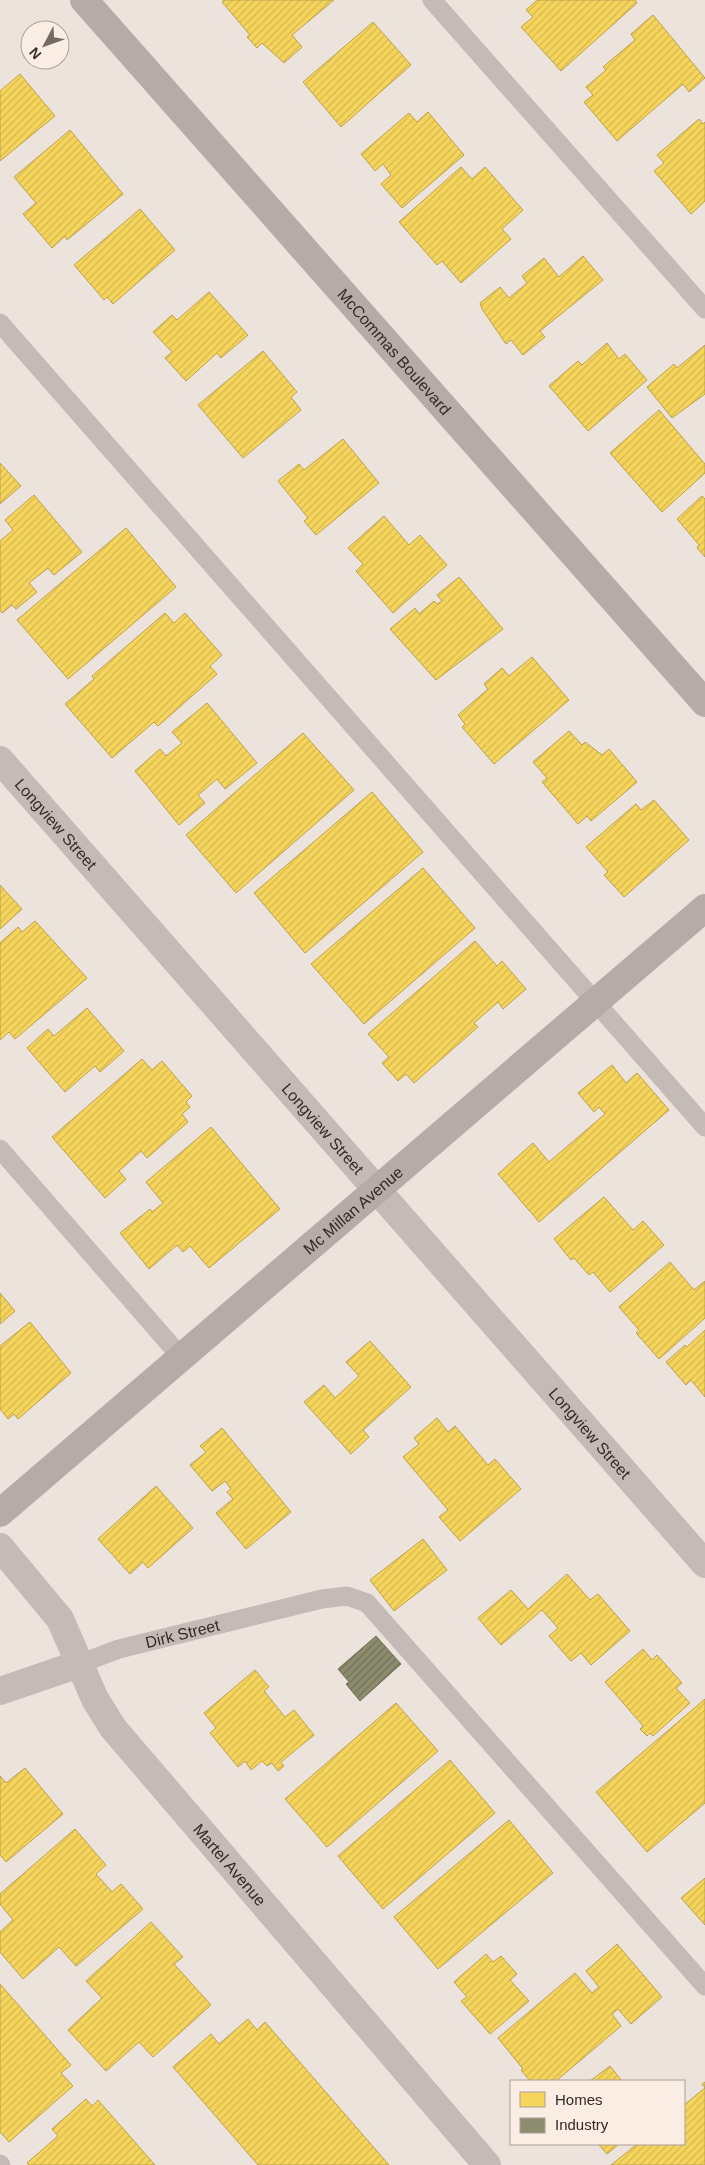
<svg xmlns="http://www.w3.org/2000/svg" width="705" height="2165" font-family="Arial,sans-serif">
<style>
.homes{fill:url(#homes-hatch);stroke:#bca14c}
.industry{fill:url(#industry-hatch);stroke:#726e58}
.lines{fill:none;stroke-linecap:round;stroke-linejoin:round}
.lane{stroke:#c5bbb6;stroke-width:19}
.street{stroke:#c5bbb6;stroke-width:28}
.secondary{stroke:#b6aca7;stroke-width:28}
.labels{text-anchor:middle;stroke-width:5;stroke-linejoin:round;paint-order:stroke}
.street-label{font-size:16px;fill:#352825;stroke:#faede3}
</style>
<defs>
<pattern id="homes-hatch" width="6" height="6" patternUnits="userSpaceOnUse" patternTransform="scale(1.25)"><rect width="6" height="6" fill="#f6d55c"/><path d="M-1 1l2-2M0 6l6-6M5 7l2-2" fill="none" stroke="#d4b750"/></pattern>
<pattern id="industry-hatch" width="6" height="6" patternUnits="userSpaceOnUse" patternTransform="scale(1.25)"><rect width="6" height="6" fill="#8c8c6e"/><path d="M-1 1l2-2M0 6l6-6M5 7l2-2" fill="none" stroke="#73725a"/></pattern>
</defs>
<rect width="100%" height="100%" fill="#ece3dd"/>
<g class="homes">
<path d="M 224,0 L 334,0 L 292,35 L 302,47 L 284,63 L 262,43 L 257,48 L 247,37 L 250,35 L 222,2 Z"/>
<path d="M 537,0 L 635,0 L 637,3 L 561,71 L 521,27 L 533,17 L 526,10 Z"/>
<path d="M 653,15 L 705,78 L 689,92 L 683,84 L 617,141 L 584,102 L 593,95 L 586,87 L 606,70 L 603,67 L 635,40 L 631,34 Z"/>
<path d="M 373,22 L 411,65 L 341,127 L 303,82 Z"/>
<path d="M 20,74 L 55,116 L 0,161 L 0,91 Z"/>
<path d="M 428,112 L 464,155 L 402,208 L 381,184 L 391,175 L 383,164 L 375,171 L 361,154 L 409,113 L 417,122 Z"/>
<path d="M 699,119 L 703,124 L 705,122 L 705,201 L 691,214 L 654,171 L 664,163 L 657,155 Z"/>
<path d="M 70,130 L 123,194 L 67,240 L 65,236 L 52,248 L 23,214 L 36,203 L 14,177 Z"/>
<path d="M 461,167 L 472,179 L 485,167 L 523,210 L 502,229 L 511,239 L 461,283 L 442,261 L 437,265 L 399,222 Z"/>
<path d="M 140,209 L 175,250 L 113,304 L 107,297 L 104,300 L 74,265 Z"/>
<path d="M 583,256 L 603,280 L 540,331 L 545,337 L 523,355 L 511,340 L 506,344 L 482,309 L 480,303 L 500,287 L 509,298 L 527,283 L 522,276 L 544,258 L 559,277 Z"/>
<path d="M 209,292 L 248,335 L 221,358 L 217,353 L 186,381 L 165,358 L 172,352 L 153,332 L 172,315 L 177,320 Z"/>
<path d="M 607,343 L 619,359 L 625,354 L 647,380 L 588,431 L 549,386 L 578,361 L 582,365 Z"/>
<path d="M 705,345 L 705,394 L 672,418 L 647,387 L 674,364 L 677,368 Z"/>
<path d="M 263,351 L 297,392 L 291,397 L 301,410 L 243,458 L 198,405 Z"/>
<path d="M 659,410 L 705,464 L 705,473 L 662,512 L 610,453 Z"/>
<path d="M 343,439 L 379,483 L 316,535 L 304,521 L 308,518 L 278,481 L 299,464 L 304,470 Z"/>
<path d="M 0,463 L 21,486 L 0,504 Z"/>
<path d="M 34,495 L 82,552 L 54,575 L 48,568 L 29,583 L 37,592 L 16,609 L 12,605 L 2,613 L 0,610 L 0,541 L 13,530 L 5,520 Z"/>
<path d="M 702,496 L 705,499 L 705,557 L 697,548 L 699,545 L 677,519 Z"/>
<path d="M 384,516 L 409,545 L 420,535 L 447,565 L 393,613 L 356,571 L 363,564 L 348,548 Z"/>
<path d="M 126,528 L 176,587 L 68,679 L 17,620 Z"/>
<path d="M 459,577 L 503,629 L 436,680 L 390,629 L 415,608 L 419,614 L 434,601 L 437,604 L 442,601 L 437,595 Z"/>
<path d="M 165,613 L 174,623 L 185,613 L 222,655 L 210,666 L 217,674 L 158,726 L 154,722 L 112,758 L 65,704 L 94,679 L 92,676 Z"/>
<path d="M 532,657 L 569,700 L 494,764 L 462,727 L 465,724 L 458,715 L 488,689 L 484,684 L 502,668 L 509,676 Z"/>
<path d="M 207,703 L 257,763 L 225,789 L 217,779 L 198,795 L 205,803 L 179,825 L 135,771 L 160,749 L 166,756 L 182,743 L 172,732 Z"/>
<path d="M 569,731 L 582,745 L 585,742 L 602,755 L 609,749 L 637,782 L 591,821 L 587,816 L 578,824 L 542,782 L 547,778 L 533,762 Z"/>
<path d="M 303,733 L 354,790 L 236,893 L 186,835 Z"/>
<path d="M 372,792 L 423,852 L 305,953 L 254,893 Z"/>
<path d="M 654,800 L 689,840 L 624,897 L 604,875 L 608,872 L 586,847 L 636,804 L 641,810 Z"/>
<path d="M 423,868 L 475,928 L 364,1024 L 311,964 Z"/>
<path d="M 0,885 L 22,909 L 0,929 Z"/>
<path d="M 35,921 L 87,978 L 15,1039 L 9,1032 L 0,1040 L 0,943 L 18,927 L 22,932 Z"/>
<path d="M 475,941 L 497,966 L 502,961 L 526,989 L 503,1009 L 498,1002 L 474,1023 L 478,1027 L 414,1083 L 406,1074 L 398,1081 L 382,1063 L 389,1057 L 368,1034 Z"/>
<path d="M 87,1008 L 124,1051 L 100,1072 L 95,1066 L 65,1092 L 27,1048 L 48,1029 L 54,1036 Z"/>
<path d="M 142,1059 L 152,1070 L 162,1061 L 192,1096 L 186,1102 L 190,1107 L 182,1114 L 188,1122 L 147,1158 L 141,1151 L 119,1171 L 126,1179 L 105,1198 L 52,1137 Z"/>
<path d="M 612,1065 L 626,1083 L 637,1073 L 669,1110 L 539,1222 L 498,1174 L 533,1143 L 549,1162 L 605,1114 L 599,1107 L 594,1112 L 578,1093 Z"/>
<path d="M 211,1127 L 280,1209 L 209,1268 L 190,1246 L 183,1252 L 177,1245 L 149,1269 L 120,1233 L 150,1209 L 152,1212 L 163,1203 L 146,1182 Z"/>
<path d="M 604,1197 L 633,1230 L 643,1221 L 664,1245 L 610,1292 L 593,1272 L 589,1275 L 574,1258 L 571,1260 L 554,1239 Z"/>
<path d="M 670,1262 L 694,1290 L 705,1281 L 705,1318 L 659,1359 L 636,1333 L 639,1330 L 619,1307 Z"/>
<path d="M 0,1293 L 15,1311 L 0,1324 Z"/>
<path d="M 30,1322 L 71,1373 L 18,1419 L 14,1414 L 8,1419 L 0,1409 L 0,1346 Z"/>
<path d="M 705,1330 L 705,1397 L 691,1380 L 686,1385 L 666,1362 L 685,1345 L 687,1347 Z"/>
<path d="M 370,1341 L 411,1387 L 363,1430 L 369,1437 L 351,1454 L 304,1402 L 324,1385 L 335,1398 L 359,1376 L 346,1362 Z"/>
<path d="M 437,1418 L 448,1432 L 455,1426 L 488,1465 L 495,1459 L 521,1489 L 460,1541 L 439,1517 L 448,1510 L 403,1457 L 419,1444 L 414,1438 Z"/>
<path d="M 222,1428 L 291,1512 L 246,1549 L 216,1513 L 233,1499 L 227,1492 L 231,1489 L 225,1481 L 212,1491 L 190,1465 L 206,1452 L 200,1446 Z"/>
<path d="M 156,1486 L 193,1528 L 148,1568 L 143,1562 L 130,1574 L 98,1539 Z"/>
<path d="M 423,1539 L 447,1570 L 394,1611 L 370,1580 Z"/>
<path d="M 567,1574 L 590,1600 L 598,1594 L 630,1631 L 591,1665 L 581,1653 L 571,1661 L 549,1636 L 558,1628 L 542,1610 L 501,1645 L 478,1618 L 511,1590 L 528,1609 Z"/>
<path d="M 643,1649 L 652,1660 L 657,1655 L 682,1683 L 676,1688 L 690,1703 L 653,1736 L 650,1733 L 647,1736 L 640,1729 L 643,1726 L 605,1682 Z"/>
<path d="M 255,1670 L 269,1687 L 264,1691 L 285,1717 L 294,1710 L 314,1735 L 281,1762 L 284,1766 L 278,1771 L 272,1763 L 267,1766 L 262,1761 L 251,1770 L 245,1761 L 238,1767 L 210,1733 L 216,1728 L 204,1713 Z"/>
<path d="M 705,1699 L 705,1803 L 647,1852 L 596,1792 Z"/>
<path d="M 396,1703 L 438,1751 L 327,1847 L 285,1799 Z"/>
<path d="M 450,1760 L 495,1813 L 383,1909 L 338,1856 Z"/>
<path d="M 25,1768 L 63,1814 L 6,1862 L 0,1855 L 0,1776 L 6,1783 Z"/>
<path d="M 509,1820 L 553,1873 L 438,1969 L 394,1917 Z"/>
<path d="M 75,1829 L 106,1865 L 96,1874 L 112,1892 L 121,1884 L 143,1909 L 76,1966 L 59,1947 L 23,1979 L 0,1952 L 0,1932 L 13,1920 L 0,1904 L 0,1894 Z"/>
<path d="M 705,1878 L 705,1925 L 681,1898 Z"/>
<path d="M 151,1922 L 183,1957 L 174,1964 L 211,2005 L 153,2057 L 139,2042 L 106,2071 L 68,2030 L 102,1998 L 86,1981 Z"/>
<path d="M 617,1944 L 662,1997 L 631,2024 L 618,2009 L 612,2014 L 621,2026 L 556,2081 L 530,2081 L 521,2070 L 523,2069 L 498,2038 L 575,1973 L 592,1993 L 599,1987 L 586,1971 Z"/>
<path d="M 486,1954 L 493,1962 L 501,1956 L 517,1974 L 510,1980 L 529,2001 L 490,2034 L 461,2001 L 467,1997 L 454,1982 Z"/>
<path d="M 0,1984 L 71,2065 L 61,2073 L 73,2086 L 9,2142 L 0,2132 Z"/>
<path d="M 248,2019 L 257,2030 L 265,2022 L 389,2165 L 258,2165 L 173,2067 L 211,2034 L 219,2044 Z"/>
<path d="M 610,2066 L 622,2081 L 590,2081 Z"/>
<path d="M 705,2082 L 705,2165 L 611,2165 L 637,2144 L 684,2144 L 684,2105 L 705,2088 L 702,2084 Z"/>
<path d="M 86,2099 L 92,2106 L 98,2100 L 155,2165 L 29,2165 L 27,2163 L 58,2136 L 52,2129 Z"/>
<path d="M 598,2144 L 619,2144 L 607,2154 Z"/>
</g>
<path class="industry" d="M 376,1636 L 401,1664 L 360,1701 L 346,1684 L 349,1682 L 338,1669 Z"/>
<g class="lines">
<g class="lane">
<path d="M 432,0 L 705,309"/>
<path d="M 0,323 L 705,1127"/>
<path d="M 0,1149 L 181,1357"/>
<path id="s1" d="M 79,1664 L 119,1649 L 322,1599 L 347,1596 L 367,1603 L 705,1986"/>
<path d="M 0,2164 L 1,2165"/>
</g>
<g class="street">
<path id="s2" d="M 0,760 L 705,1564"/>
<path id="s3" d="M 0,1547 L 60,1619 L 95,1699 L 113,1728 L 487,2165"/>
<path d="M 0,1691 L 79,1664"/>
</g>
<g class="secondary">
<path id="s4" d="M 84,0 L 705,703"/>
<path id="s5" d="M 0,1513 L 705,908"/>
</g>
</g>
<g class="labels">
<g class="street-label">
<text dy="6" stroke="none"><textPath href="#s4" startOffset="469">McCommas Boulevard</textPath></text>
<text dy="6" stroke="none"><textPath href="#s2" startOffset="85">Longview Street</textPath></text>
<text dy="6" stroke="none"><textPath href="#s2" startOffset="490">Longview Street</textPath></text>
<text dy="6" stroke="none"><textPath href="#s5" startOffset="465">Mc Millan Avenue</textPath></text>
<text dy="6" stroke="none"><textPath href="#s2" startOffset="895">Longview Street</textPath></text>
<text dy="6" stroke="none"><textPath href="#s1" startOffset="108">Dirk Street</textPath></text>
<text dy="6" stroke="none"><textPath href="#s3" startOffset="395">Martel Avenue</textPath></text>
</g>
</g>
<rect x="510" y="2080" width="175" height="65" fill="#faede3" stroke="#ab9e97"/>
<rect x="520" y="2092" width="25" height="15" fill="#f6d55c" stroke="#ab9e97"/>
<text x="555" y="2105" font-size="15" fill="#352825">Homes</text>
<rect x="520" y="2118" width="25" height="15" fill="#8c8c6e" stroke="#ab9e97"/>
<text x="555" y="2130" font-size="15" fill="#352825">Industry</text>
<g transform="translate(45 45) rotate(229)"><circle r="24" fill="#faede3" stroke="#ab9e97"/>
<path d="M0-4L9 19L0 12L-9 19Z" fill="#756965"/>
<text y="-8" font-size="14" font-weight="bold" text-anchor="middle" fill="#352825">N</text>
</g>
</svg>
